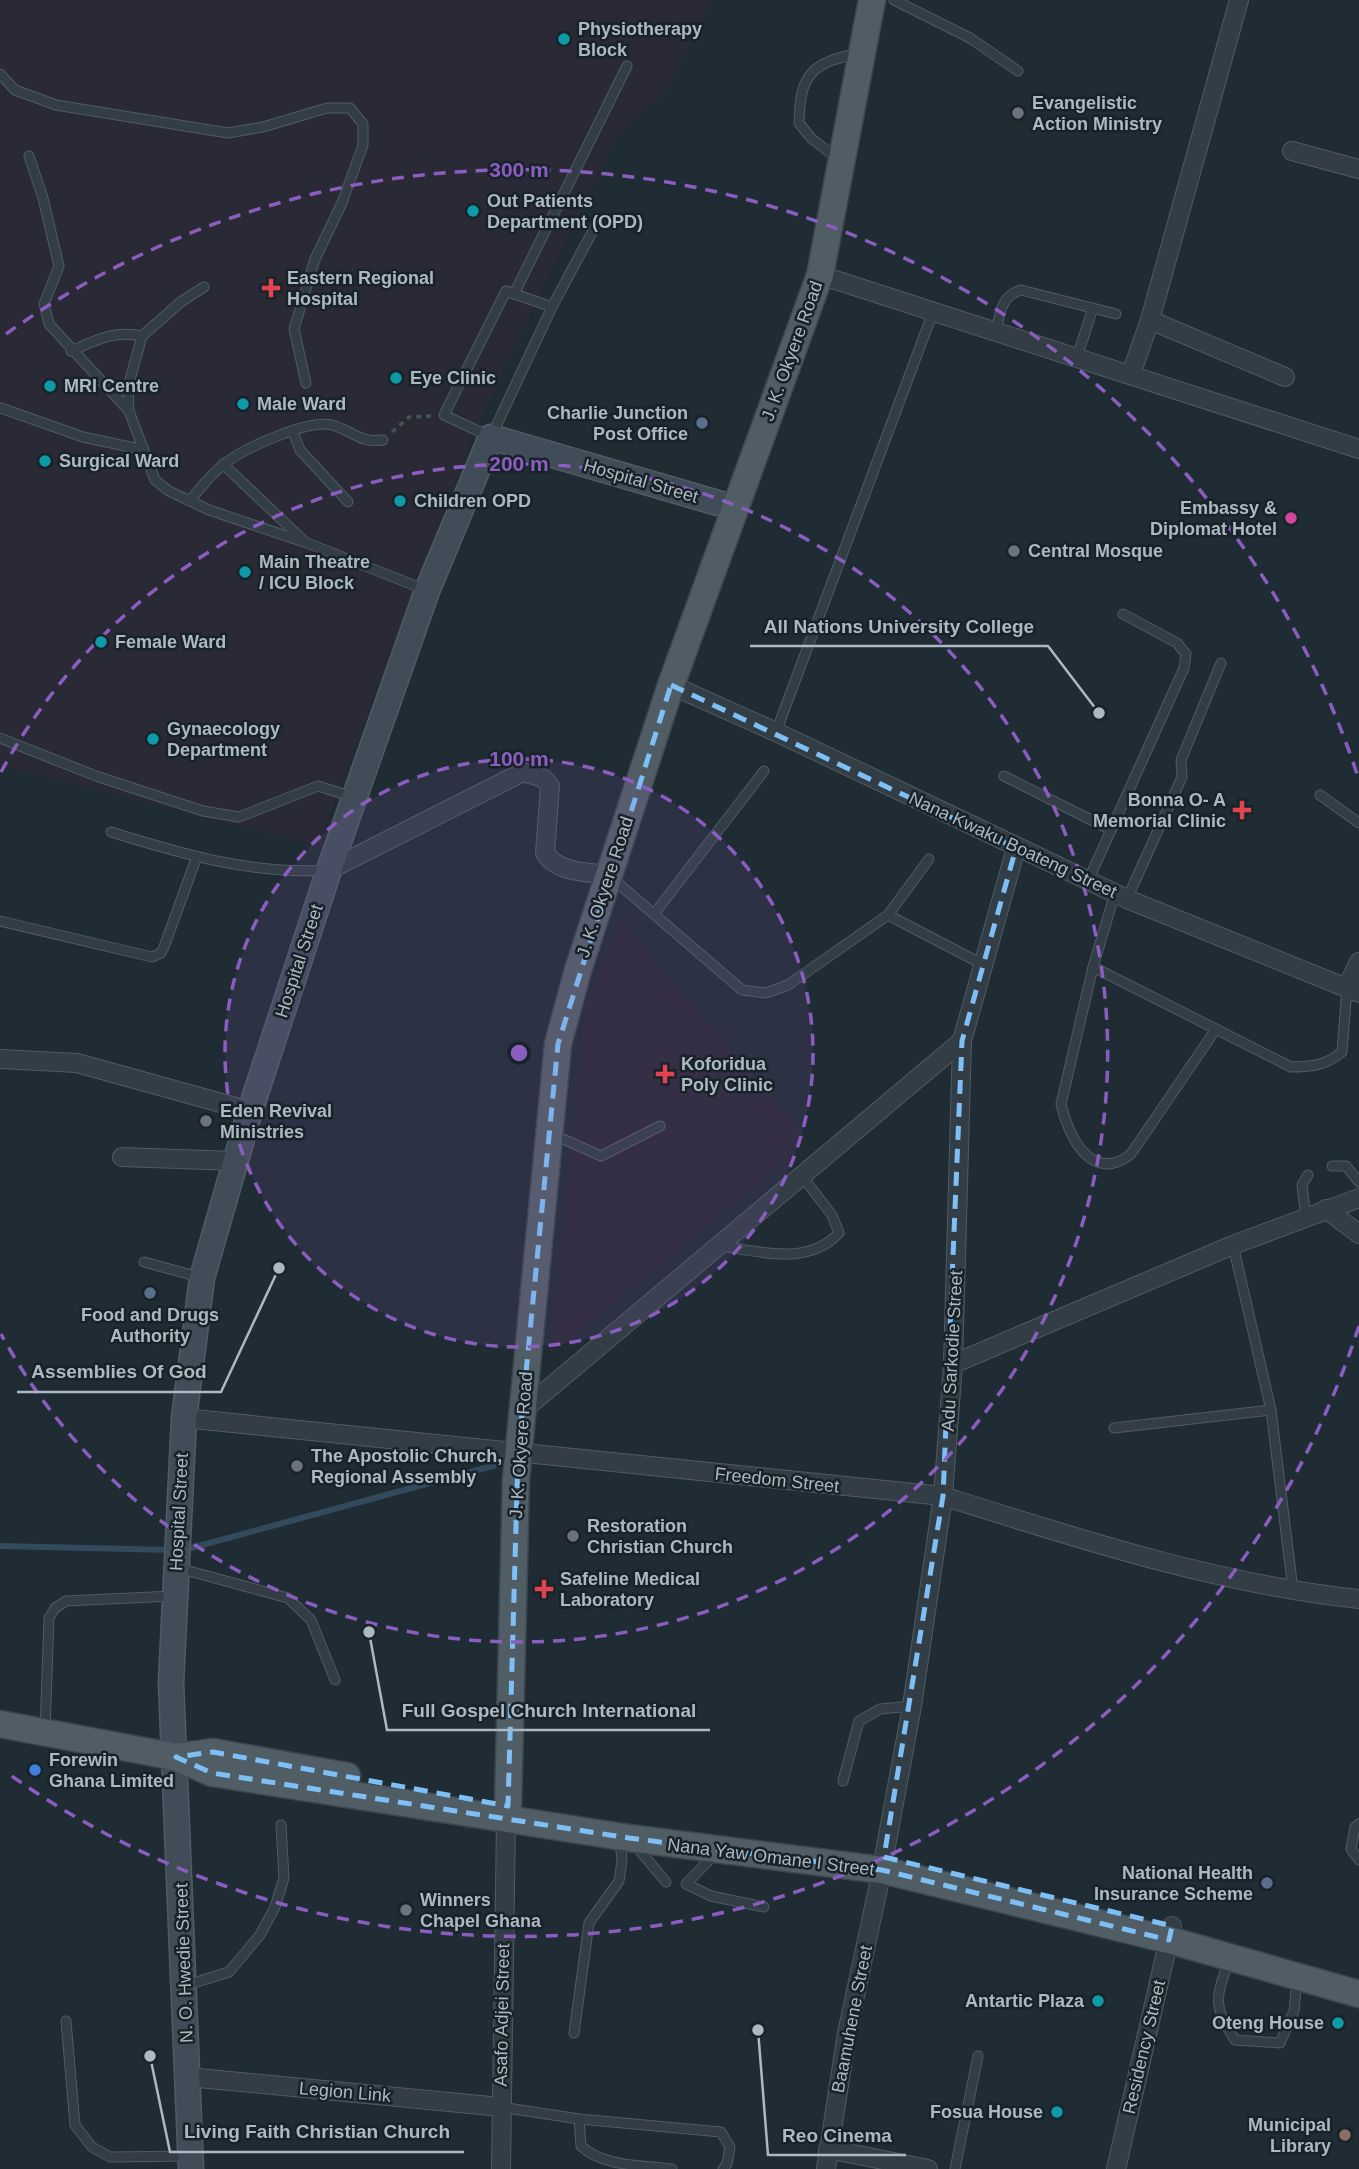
<svg xmlns="http://www.w3.org/2000/svg" width="1359" height="2169" font-family="Arial,sans-serif">
<style>
.medical{fill:#2a2a36}
.lines{fill:none;stroke-linecap:round;stroke-linejoin:round}
.stream{stroke:#324a5c;stroke-width:6}
.lane-casing{stroke:#505b63;stroke-width:11}
.street-casing{stroke:#505b63;stroke-width:20}
.secondary-casing{stroke:#505b63;stroke-width:27}
.primary-casing{stroke:#3c464f;stroke-width:29}
.path{stroke:#425655;stroke-width:3.5;stroke-dasharray:5 5;stroke-linecap:butt}
.lane{stroke:#323d45;stroke-width:9}
.street{stroke:#323d45;stroke-width:18}
.secondary{stroke:#404d58;stroke-width:24}
.primary{stroke:#505d65;stroke-width:26}
.marked{fill:none;stroke:#7ec0f5;stroke-width:5;stroke-dasharray:14 9;stroke-linejoin:round}
.ring{fill:none;stroke:#8c5dc0;stroke-width:3.5;stroke-dasharray:12 9}
.culture-dot{fill:#0f9aa8;stroke:#182229;stroke-width:2.5}
.worship-dot{fill:#6b7280;stroke:#182229;stroke-width:2.5}
.health-dot{fill:#e0444e;stroke:#182229;stroke-width:2.5}
.service-dot{fill:#5c6f8a;stroke:#182229;stroke-width:2.5}
.hotel-dot{fill:#d1479c;stroke:#182229;stroke-width:2.5}
.shop-dot{fill:#3f7fe0;stroke:#182229;stroke-width:2.5}
.education-dot{fill:#8d6e63;stroke:#182229;stroke-width:2.5}
.labels{text-anchor:middle;stroke-width:5;stroke-linejoin:round;paint-order:stroke}
.poi-label{font-size:18px;font-weight:bold;fill:#acb8c2;stroke:#182229;text-anchor:start}
.street-label{font-size:18px;fill:#acb8c2;stroke:#182229}
.centre{fill:#8c5dc0;stroke:#182229;stroke-width:3.5}
.ring-label{font-size:21px;text-anchor:middle;font-weight:bold;fill:#8c5dc0;stroke:#182229;stroke-width:5;stroke-linejoin:round;paint-order:stroke}
.leader{fill:none;stroke:#acb8c2;stroke-width:2.5}
.callout-dot{fill:#acb8c2;stroke:#182229;stroke-width:2.5}
.callout-label{font-size:19px;text-anchor:middle;font-weight:bold;fill:#acb8c2;stroke:#182229;stroke-width:5;stroke-linejoin:round;paint-order:stroke}
</style>
<rect width="100%" height="100%" fill="#1f2c34"/>
<g class="medical">
<path d="M 0,0 L 713,0 L 668,90 L 615,138 L 471,439 L 318,846 L 0,765 Z"/>
<path d="M 620,919 L 808,1140 L 550,1357 L 585,1007 Z"/>
</g>
<g class="lines">
<g class="stream">
<path d="M 0,1546 L 173,1550"/>
<path d="M 184,1550 L 496,1465"/>
</g>
<g class="lane-casing">
<g id="lane">
<path d="M 894,0 L 970,38 L 1018,71"/>
<path d="M 0,74 L 15,90 L 56,105 L 228,133 L 263,127 L 327,108 L 350,108 L 363,124 L 363,145 L 342,203 L 315,259 L 294,329 L 306,383"/>
<path d="M 29,156 L 43,198 L 59,266 L 44,304 L 49,324 L 129,411"/>
<path d="M 839,160 L 811,138 L 799,123 C 800,73 812,63 859,53"/>
<path d="M 204,287 L 182,301 L 142,336 L 128,387 L 129,411 L 155,480 L 169,491 L 209,510 L 307,543 L 426,590"/>
<path d="M 514,294 L 627,66"/>
<path d="M 552,307 L 506,291 L 444,415 L 491,437 L 552,307 L 596,225"/>
<path d="M 996,332 C 1000,313 1001,296 1021,290 L 1116,314"/>
<path d="M 71,351 C 96,340 114,330 142,336"/>
<path d="M 1077,357 L 1093,308"/>
<path d="M 1,408 L 83,437 L 144,450"/>
<path d="M 293,432 L 300,450 L 348,502"/>
<path d="M 223,464 L 303,540"/>
<path d="M 189,501 C 200,489 210,475 223,465 C 242,449 308,419 332,425 C 354,431 358,443 383,440"/>
<path d="M 776,732 L 933,312"/>
<path d="M 0,738 L 96,776 L 203,811 L 239,817 L 318,786 L 353,797"/>
<path d="M 1004,776 L 1111,830"/>
<path d="M 1320,795 L 1359,823"/>
<path d="M 111,832 C 182,854 252,875 328,870"/>
<path d="M 613,879 L 742,990 L 766,993 L 788,985 L 888,915 L 929,859"/>
<path d="M 1088,881 L 1184,668 L 1186,654 L 1177,643 L 1123,614"/>
<path d="M 1115,893 L 1093,967 L 1061,1104 C 1068,1136 1092,1185 1131,1154 L 1216,1029"/>
<path d="M 1127,899 L 1182,777 L 1181,760 L 1221,663"/>
<path d="M 654,914 L 764,771"/>
<path d="M 888,915 L 982,964"/>
<path d="M 0,921 L 152,957 L 161,953 L 164,947 L 196,859"/>
<path d="M 1093,967 L 1291,1067 C 1312,1067 1326,1065 1342,1052 L 1347,988"/>
<path d="M 554,1135 L 601,1156 L 660,1126"/>
<path d="M 1332,1166 L 1346,1166 L 1359,1182"/>
<path d="M 1306,1217 L 1302,1185 L 1308,1175"/>
<path d="M 1233,1245 L 1271,1410 L 1293,1590"/>
<path d="M 721,1246 C 761,1252 808,1266 839,1233 L 832,1215 L 802,1176"/>
<path d="M 144,1262 L 199,1277"/>
<path d="M 1114,1428 L 1271,1410"/>
<path d="M 178,1568 L 288,1598 L 311,1620 L 335,1680"/>
<path d="M 45,1731 L 49,1618 L 55,1608 L 66,1601 L 173,1596"/>
<path d="M 843,1781 L 859,1721 L 880,1709 L 912,1706"/>
<path d="M 1359,1824 L 1355,1827 L 1351,1849 L 1359,1860"/>
<path d="M 635,1845 L 666,1882"/>
<path d="M 715,1854 L 686,1884 L 711,1896 L 764,1907"/>
<path d="M 1229,1961 C 1215,1999 1213,2005 1235,2040 L 1280,2043 L 1294,2011 L 1297,1980"/>
<path d="M 187,1985 L 229,1972 L 260,1935 L 275,1907 L 284,1878 L 281,1825"/>
<path d="M 66,2021 L 75,2125 L 92,2147 L 110,2157 L 190,2156"/>
<path d="M 574,2033 L 589,1923 L 619,1881 L 622,1861 L 620,1839"/>
<path d="M 501,2107 L 579,2119 L 721,2132 L 730,2147 L 727,2164 L 723,2169"/>
<path d="M 579,2119 L 581,2146 C 603,2167 643,2165 672,2169"/>
<path d="M 955,2169 L 978,2056"/>
</g>
</g>
<g class="street-casing">
<g id="street">
<path d="M 1292,151 L 1359,169"/>
<path d="M 820,275 L 1359,449"/>
<path d="M 1150,320 L 1285,377"/>
<path d="M 1131,374 L 1150,320 L 1239,0"/>
<path d="M 671,685 L 776,732 L 1127,899 L 1359,993"/>
<path d="M 329,870 L 523,772 L 543,778 L 550,786 L 545,853 C 557,873 588,872 609,875"/>
<path d="M 1347,987 L 1359,962"/>
<path d="M 0,1059 L 77,1063 L 250,1111"/>
<path d="M 122,1157 L 235,1161"/>
<path d="M 1326,1209 L 1359,1234"/>
<path d="M 953,1364 L 1233,1245 L 1359,1198"/>
<path d="M 522,1411 L 962,1041"/>
<path d="M 184,1418 L 943,1496 C 1079,1539 1217,1584 1359,1599"/>
<path d="M 884,1857 L 912,1706 L 943,1496 L 953,1364 L 962,1041 L 1016,848"/>
<path d="M 188,2077 L 501,2107"/>
<path d="M 828,2149 L 928,2169"/>
<path d="M 501,2169 L 506,1819"/>
<path d="M 826,2169 L 847,2033 L 882,1870"/>
<path d="M 1116,2169 L 1172,1926"/>
</g>
</g>
<g class="secondary-casing">
<path id="secondary" d="M 191,2169 L 171,1683 L 184,1418 L 202,1278 L 250,1111 L 329,870 L 427,591 L 491,437 L 735,508"/>
</g>
<g class="primary-casing">
<g id="primary">
<path d="M 0,1724 L 176,1757 L 212,1773 L 629,1838 L 882,1870 L 1169,1940 L 1359,1994"/>
<path d="M 176,1757 L 213,1752 L 347,1776"/>
<path d="M 508,1806 L 516,1479 L 558,1044 L 578,970 L 671,685 L 820,275 L 872,0"/>
</g>
</g>
<path class="path" d="M 392,432 L 409,417 L 431,416"/>
<use href="#lane" class="lane"/>
<use href="#street" class="street"/>
<use href="#secondary" class="secondary"/>
<use href="#primary" class="primary"/>
</g>
<path class="marked" d="M 671,685 L 1016,848 L 962,1041 L 943,1496 L 884,1857 L 1172,1926 L 1169,1940 L 882,1870 L 629,1838 L 212,1773 L 176,1757 L 213,1752 L 508,1806 L 518,1455 L 558,1044 Z"/>
<circle cx="519" cy="1053" r="294" fill="#8c5dc0" fill-opacity=".12"/>
<g class="ring">
<circle cx="519" cy="1053" r="294"/>
<path d="M1 772A589 589 0 1 1 1 1334"/>
<path d="M1359 1326A883 883 0 0 1 6 1772M6 334A883 883 0 0 1 1359 780"/>
</g>
<g class="culture-dot">
<circle cx="564" cy="39" r="7"/>
<circle cx="473" cy="211" r="7"/>
<circle cx="396" cy="378" r="7"/>
<circle cx="50" cy="386" r="7"/>
<circle cx="243" cy="404" r="7"/>
<circle cx="45" cy="461" r="7"/>
<circle cx="400" cy="501" r="7"/>
<circle cx="245" cy="572" r="7"/>
<circle cx="101" cy="642" r="7"/>
<circle cx="153" cy="739" r="7"/>
<circle cx="1098" cy="2001" r="7"/>
<circle cx="1338" cy="2023" r="7"/>
<circle cx="1057" cy="2112" r="7"/>
</g>
<g class="worship-dot">
<circle cx="1018" cy="113" r="7"/>
<circle cx="1014" cy="551" r="7"/>
<circle cx="206" cy="1121" r="7"/>
<circle cx="297" cy="1466" r="7"/>
<circle cx="573" cy="1536" r="7"/>
<circle cx="406" cy="1910" r="7"/>
</g>
<g class="health-dot">
<path d="M267.5 277.5h7v7h7v7h-7v7h-7v-7h-7v-7h7z"/>
<path d="M1238.5 799.5h7v7h7v7h-7v7h-7v-7h-7v-7h7z"/>
<path d="M661.5 1063.5h7v7h7v7h-7v7h-7v-7h-7v-7h7z"/>
<path d="M540.5 1578.5h7v7h7v7h-7v7h-7v-7h-7v-7h7z"/>
</g>
<g class="service-dot">
<circle cx="702" cy="423" r="7"/>
<circle cx="150" cy="1293" r="7"/>
<circle cx="1267" cy="1883" r="7"/>
</g>
<circle class="hotel-dot" cx="1291" cy="518" r="7"/>
<circle class="shop-dot" cx="35" cy="1770" r="7"/>
<circle class="education-dot" cx="1345" cy="2135" r="7"/>
<g class="labels">
<g class="poi-label">
<text x="578" y="35">Physiotherapy<tspan x="578" dy="21">Block</tspan></text>
<text x="1032" y="109">Evangelistic<tspan x="1032" dy="21">Action Ministry</tspan></text>
<text x="487" y="207">Out Patients<tspan x="487" dy="21">Department (OPD)</tspan></text>
<text x="287" y="284">Eastern Regional<tspan x="287" dy="21">Hospital</tspan></text>
<text x="410" y="384">Eye Clinic</text>
<text x="64" y="392">MRI Centre</text>
<text x="257" y="410">Male Ward</text>
<text x="688" y="419" text-anchor="end">Charlie Junction<tspan x="688" dy="21">Post Office</tspan></text>
<text x="59" y="467">Surgical Ward</text>
<text x="414" y="507">Children OPD</text>
<text x="1277" y="514" text-anchor="end">Embassy &amp;<tspan x="1277" dy="21">Diplomat Hotel</tspan></text>
<text x="1028" y="557">Central Mosque</text>
<text x="259" y="568">Main Theatre<tspan x="259" dy="21">/ ICU Block</tspan></text>
<text x="115" y="648">Female Ward</text>
<text x="167" y="735">Gynaecology<tspan x="167" dy="21">Department</tspan></text>
<text x="1226" y="806" text-anchor="end">Bonna O- A<tspan x="1226" dy="21">Memorial Clinic</tspan></text>
<text x="681" y="1070">Koforidua<tspan x="681" dy="21">Poly Clinic</tspan></text>
<text x="220" y="1117">Eden Revival<tspan x="220" dy="21">Ministries</tspan></text>
<text x="150" y="1321" text-anchor="middle">Food and Drugs<tspan x="150" dy="21">Authority</tspan></text>
<text x="311" y="1462">The Apostolic Church,<tspan x="311" dy="21">Regional Assembly</tspan></text>
<text x="587" y="1532">Restoration<tspan x="587" dy="21">Christian Church</tspan></text>
<text x="560" y="1585">Safeline Medical<tspan x="560" dy="21">Laboratory</tspan></text>
<text x="49" y="1766">Forewin<tspan x="49" dy="21">Ghana Limited</tspan></text>
<text x="1253" y="1879" text-anchor="end">National Health<tspan x="1253" dy="21">Insurance Scheme</tspan></text>
<text x="420" y="1906">Winners<tspan x="420" dy="21">Chapel Ghana</tspan></text>
<text x="1084" y="2007" text-anchor="end">Antartic Plaza</text>
<text x="1324" y="2029" text-anchor="end">Oteng House</text>
<text x="1043" y="2118" text-anchor="end">Fosua House</text>
<text x="1331" y="2131" text-anchor="end">Municipal<tspan x="1331" dy="21">Library</tspan></text>
</g>
<g class="street-label">
<text transform="translate(792 351) rotate(-70)" y="6">J. K. Okyere Road</text>
<text transform="translate(641 481) rotate(16)" y="6">Hospital Street</text>
<text transform="translate(1013 845) rotate(25)" y="6">Nana Kwaku Boateng Street</text>
<text transform="translate(605 887) rotate(-72)" y="6">J. K. Okyere Road</text>
<text transform="translate(299 961) rotate(-72)" y="6">Hospital Street</text>
<text transform="translate(952 1351) rotate(-87)" y="6">Adu Sarkodie Street</text>
<text transform="translate(521 1445) rotate(-86)" y="6">J. K. Okyere Road</text>
<text transform="translate(777 1480) rotate(6)" y="6">Freedom Street</text>
<text transform="translate(179 1512) rotate(-87)" y="6">Hospital Street</text>
<text transform="translate(771 1857) rotate(7)" y="6">Nana Yaw Omane I Street</text>
<text transform="translate(184 1963) rotate(-92)" y="6">N. O. Hwedie Street</text>
<text transform="translate(502 2015) rotate(-89)" y="6">Asafo Adjei Street</text>
<text transform="translate(852 2019) rotate(-79)" y="6">Baamuhene Street</text>
<text transform="translate(1144 2047) rotate(-77)" y="6">Residency Street</text>
<text transform="translate(345 2092) rotate(5)" y="6">Legion Link</text>
</g>
</g>
<circle cx="519" cy="1053" r="10" class="centre"/>
<g class="ring-label">
<text x="519" y="177">300 m</text>
<text x="519" y="471">200 m</text>
<text x="519" y="766">100 m</text>
</g>
<path class="leader" d="M1099 713L1048 646H750M279 1268L221 1392H17M369 1632L387 1730H710M150 2056L170 2152H464M758 2030L768 2155H906"/>
<g class="callout-dot">
<circle cx="1099" cy="713" r="7"/>
<circle cx="279" cy="1268" r="7"/>
<circle cx="369" cy="1632" r="7"/>
<circle cx="150" cy="2056" r="7"/>
<circle cx="758" cy="2030" r="7"/>
</g>
<g class="callout-label">
<text x="899" y="633">All Nations University College</text>
<text x="119" y="1378">Assemblies Of God</text>
<text x="549" y="1717">Full Gospel Church International</text>
<text x="317" y="2138">Living Faith Christian Church</text>
<text x="837" y="2142">Reo Cinema</text>
</g>
</svg>
